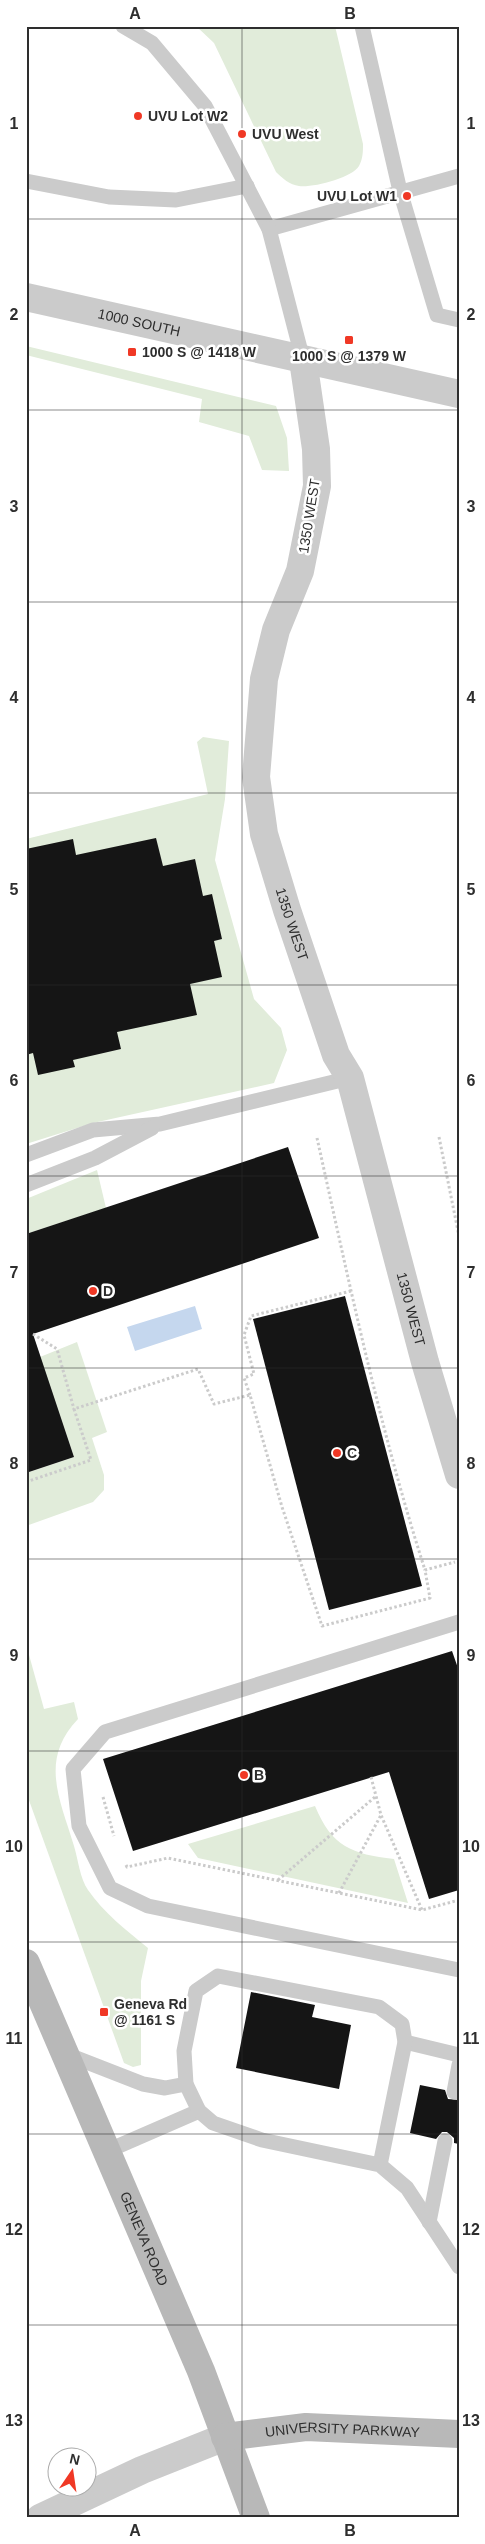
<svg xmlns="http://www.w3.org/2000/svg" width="485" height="2544" font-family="Helvetica,sans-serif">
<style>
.green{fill:#e1ecda}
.water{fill:#c5d7ee}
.building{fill:#151515}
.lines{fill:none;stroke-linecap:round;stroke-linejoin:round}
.path{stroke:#cbcbcb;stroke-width:3;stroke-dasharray:2.5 2.5;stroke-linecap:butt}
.service{stroke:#cbcbcb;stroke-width:15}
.minor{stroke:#cbcbcb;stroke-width:28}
.tertiary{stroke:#cbcbcb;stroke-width:28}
.secondary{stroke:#b8b8b8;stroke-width:28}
.grid{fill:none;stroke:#2e2e2e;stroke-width:1;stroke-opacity:0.55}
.poi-dot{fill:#f03825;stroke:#fff;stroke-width:2}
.labels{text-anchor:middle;stroke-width:5;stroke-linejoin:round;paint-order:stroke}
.poi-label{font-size:14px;font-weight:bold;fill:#2e2e2e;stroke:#fff;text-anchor:start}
.street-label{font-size:14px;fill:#2e2e2e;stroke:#fff}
.neatline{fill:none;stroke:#2e2e2e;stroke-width:2}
.grid-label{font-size:16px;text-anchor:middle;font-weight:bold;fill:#2e2e2e}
</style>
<rect width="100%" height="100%" fill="#fff"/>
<g class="green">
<path d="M 196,26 L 335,26 L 363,144 C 363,151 363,159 359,166 C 352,178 312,188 299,186 C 290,185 282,178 276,172 L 214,43 Z"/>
<path d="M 26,346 L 276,406 L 287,438 L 289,471 L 262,470 L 249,436 L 199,422 L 202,399 L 26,355 Z"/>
<path d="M 203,737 L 229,741 L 225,799 L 215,860 L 254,999 L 281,1028 L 287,1050 L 274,1083 L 93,1123 L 26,1144 L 26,839 L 208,794 L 197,742 Z"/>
<path d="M 97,1170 L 106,1208 L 26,1234 L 26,1199 Z"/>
<path d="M 77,1342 L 107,1432 L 92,1438 L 104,1475 L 104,1490 L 93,1502 L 26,1526 L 26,1473 L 74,1457 L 40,1357 Z"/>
<path d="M 26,1644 L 44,1709 L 74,1702 L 78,1719 C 39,1760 60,1799 74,1846 C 78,1859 80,1879 88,1890 C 103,1912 127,1931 148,1948 L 141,1981 L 141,2065 L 133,2067 L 124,2063 L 26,1792 Z"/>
<path d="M 315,1806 C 332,1847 352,1854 394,1859 L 408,1903 L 198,1858 L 188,1844 Z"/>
</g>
<path class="water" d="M 195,1306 L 202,1329 L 135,1351 L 127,1327 Z"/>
<g class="building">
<path d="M 156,838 L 163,866 L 195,859 L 203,896 L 212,894 L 222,939 L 214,941 L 222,977 L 190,984 L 197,1015 L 117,1032 L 121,1049 L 73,1060 L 75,1067 L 38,1075 L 33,1053 L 26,1055 L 26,849 L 73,839 L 76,855 Z"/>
<path d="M 288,1147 L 319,1238 L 33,1334 L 74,1457 L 26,1473 L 26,1234 Z"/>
<path d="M 345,1296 L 422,1586 L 329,1610 L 253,1319 Z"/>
<path d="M 452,1651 L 459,1671 L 459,1890 L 429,1899 L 389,1772 L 133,1851 L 103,1759 Z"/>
<path d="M 251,1992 L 315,2005 L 312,2017 L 351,2025 L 339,2089 L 236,2068 Z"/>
<path d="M 420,2085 L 445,2090 L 448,2099 L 459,2100 L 459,2144 L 454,2143 L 454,2138 L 447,2132 L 442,2132 L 436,2139 L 410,2133 Z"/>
</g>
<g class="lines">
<g class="path">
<path d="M 439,1137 L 459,1236"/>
<path d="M 317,1138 C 349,1282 380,1430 425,1570"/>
<path d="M 33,1334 L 57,1349 L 74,1409"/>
<path d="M 250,1395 L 244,1378 L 254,1374 L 244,1335 L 251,1316 L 351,1291"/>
<path d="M 26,1482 L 91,1460 L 74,1409 L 198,1369 L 214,1404 L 250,1395 L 282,1507 L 322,1626 L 430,1598 L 425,1570 L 455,1562"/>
<path d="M 371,1777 L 381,1815 L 422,1910"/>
<path d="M 103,1797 L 114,1836"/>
<path d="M 126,1865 L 127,1867 L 168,1858 L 422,1910 L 459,1900"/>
<path d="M 278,1880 L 375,1797"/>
<path d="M 339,1893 L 381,1815"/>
</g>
<g class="service">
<path d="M 123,26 L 152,43 L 205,106 L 269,229 L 459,176"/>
<path d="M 362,26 L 400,191 L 437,315 L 459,320"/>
<path d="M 26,181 L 109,197 L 176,200 L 247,186"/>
<path d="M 269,229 L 303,360"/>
<path d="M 26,1155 L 93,1130 L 160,1124 L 350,1078"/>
<path d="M 26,1185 L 95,1158 L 152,1128"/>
<path d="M 459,1622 L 105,1732 L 73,1769 L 79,1826 L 110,1888 L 148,1906 L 459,1970"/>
<path d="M 405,2042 L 459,2055"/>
<path d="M 66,2054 L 143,2084 L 165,2088 L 186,2084"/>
<path d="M 454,2092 L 459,2065"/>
<path d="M 107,2151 L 199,2111"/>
<path d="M 380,2165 L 405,2042 L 402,2024 L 379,2007 L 218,1976 L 196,1991 L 184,2051 L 186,2084 L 199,2111 L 213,2123 L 262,2140 L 380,2165 L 407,2188 L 459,2267"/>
<path d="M 429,2222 L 445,2141"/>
</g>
<g class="minor">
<path id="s1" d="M 26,297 L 459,394"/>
<path id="s2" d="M 303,360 L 316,449 L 317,486 L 300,571 L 276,630 L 264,679 L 256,777 L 264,834 L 287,910 L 336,1055 L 350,1078 L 425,1362 L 459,1475"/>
</g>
<path class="tertiary" d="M 40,2518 L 142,2470 L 225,2437"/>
<g class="secondary">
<path id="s3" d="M 26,1963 L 201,2371 L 256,2518"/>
<path id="s4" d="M 225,2437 L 306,2427 L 459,2434"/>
</g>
</g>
<path class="grid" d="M 242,26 L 242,2518M 26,219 L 459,219M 26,410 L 459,410M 26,602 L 459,602M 26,793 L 459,793M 26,985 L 459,985M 26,1176 L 459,1176M 26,1368 L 459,1368M 26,1559 L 459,1559M 26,1751 L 459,1751M 26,1942 L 459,1942M 26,2134 L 459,2134M 26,2325 L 459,2325"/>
<g class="poi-dot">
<circle cx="138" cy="116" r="5"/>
<circle cx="242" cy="134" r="5"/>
<circle cx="407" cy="196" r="5"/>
<rect x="344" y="335" width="10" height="10" rx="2.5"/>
<rect x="127" y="347" width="10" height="10" rx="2.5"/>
<circle cx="93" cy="1291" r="5"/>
<circle cx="337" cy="1453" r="5"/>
<circle cx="244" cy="1775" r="5"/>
<rect x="99" y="2007" width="10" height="10" rx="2.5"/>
</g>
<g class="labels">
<g class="poi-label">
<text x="148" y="121">UVU Lot W2</text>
<text x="252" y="139">UVU West</text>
<text x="397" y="201" text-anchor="end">UVU Lot W1</text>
<text x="142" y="357">1000 S @ 1418 W</text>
<text x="349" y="361" text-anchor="middle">1000 S @ 1379 W</text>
<text x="103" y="1296">D</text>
<text x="347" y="1458">C</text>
<text x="254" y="1780">B</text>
<text x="114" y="2009">Geneva Rd<tspan x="114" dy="16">@ 1161 S</tspan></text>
</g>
<g class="street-label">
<text dy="5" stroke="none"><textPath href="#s1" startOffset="116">1000 SOUTH</textPath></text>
<text transform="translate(309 516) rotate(-81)" y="5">1350 WEST</text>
<text dy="5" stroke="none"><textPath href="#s2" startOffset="578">1350 WEST</textPath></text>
<text dy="5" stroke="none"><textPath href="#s2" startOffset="982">1350 WEST</textPath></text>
<text dy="5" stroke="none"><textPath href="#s3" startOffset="300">GENEVA ROAD</textPath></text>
<text dy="5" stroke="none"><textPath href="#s4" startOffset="118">UNIVERSITY PARKWAY</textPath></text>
</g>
</g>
<rect width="485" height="2544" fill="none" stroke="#ffffff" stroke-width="55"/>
<g transform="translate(72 2472) rotate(13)"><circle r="24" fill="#ffffff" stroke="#ababab"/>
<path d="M0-4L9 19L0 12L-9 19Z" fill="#f03825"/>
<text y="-8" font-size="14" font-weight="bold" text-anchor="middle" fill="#2e2e2e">N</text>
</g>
<rect x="28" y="28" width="430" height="2488" class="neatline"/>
<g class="grid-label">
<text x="135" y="19">A</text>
<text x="350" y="19">B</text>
<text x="14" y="129">1</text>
<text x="471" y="129">1</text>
<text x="14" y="320">2</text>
<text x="471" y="320">2</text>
<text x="14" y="512">3</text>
<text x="471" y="512">3</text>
<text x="14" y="703">4</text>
<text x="471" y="703">4</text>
<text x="14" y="895">5</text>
<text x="471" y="895">5</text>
<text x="14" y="1086">6</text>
<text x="471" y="1086">6</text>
<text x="14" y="1278">7</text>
<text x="471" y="1278">7</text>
<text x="14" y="1469">8</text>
<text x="471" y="1469">8</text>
<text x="14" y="1661">9</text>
<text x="471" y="1661">9</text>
<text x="14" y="1852">10</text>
<text x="471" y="1852">10</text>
<text x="14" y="2044">11</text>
<text x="471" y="2044">11</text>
<text x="14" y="2235">12</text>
<text x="471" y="2235">12</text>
<text x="14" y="2426">13</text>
<text x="471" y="2426">13</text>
<text x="135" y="2536">A</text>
<text x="350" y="2536">B</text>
</g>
</svg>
